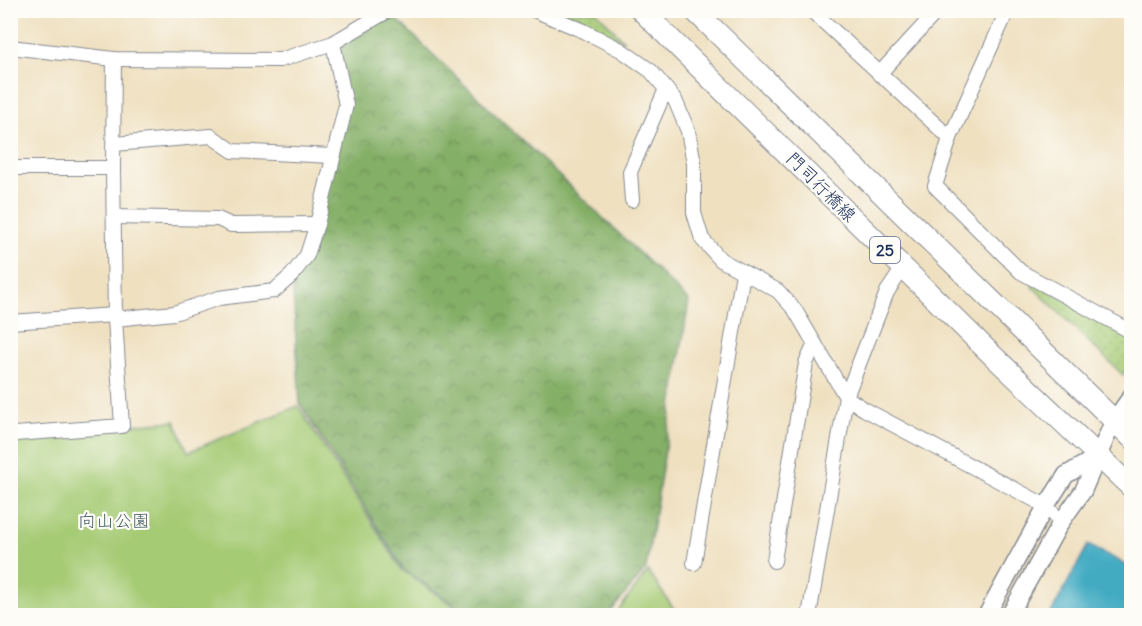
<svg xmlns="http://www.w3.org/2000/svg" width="1142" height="626" font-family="Delius,'Klee One',sans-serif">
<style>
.grass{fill:url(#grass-dots);stroke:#607d6a;stroke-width:1.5}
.forest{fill:url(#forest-crowns);stroke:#506f62;stroke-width:1.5}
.green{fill:#a6cb75;stroke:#607d6a;stroke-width:1.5}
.water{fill:#42abc2;stroke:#2e6d90;stroke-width:1.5}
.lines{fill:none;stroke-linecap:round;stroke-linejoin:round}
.minor-casing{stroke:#85888f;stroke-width:16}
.tertiary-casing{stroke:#85888f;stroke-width:19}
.primary-casing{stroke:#85888f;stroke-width:23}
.minor{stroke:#fff;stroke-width:14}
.tertiary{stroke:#fff;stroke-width:16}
.primary{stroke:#fff;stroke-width:21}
.labels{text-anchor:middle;stroke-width:4.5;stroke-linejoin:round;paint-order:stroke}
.shield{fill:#fdfcf7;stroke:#5f6c8c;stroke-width:1.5}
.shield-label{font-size:16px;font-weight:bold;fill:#1b2f5e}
.street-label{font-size:18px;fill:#1b2f5e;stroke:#fdfcf7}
.park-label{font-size:18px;fill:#455e65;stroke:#fdfcf7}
</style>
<defs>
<pattern id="grass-dots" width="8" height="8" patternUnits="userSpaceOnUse" patternTransform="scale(1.5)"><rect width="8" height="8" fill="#a6cb75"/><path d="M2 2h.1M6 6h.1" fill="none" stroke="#86a563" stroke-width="1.8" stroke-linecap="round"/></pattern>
<pattern id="forest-crowns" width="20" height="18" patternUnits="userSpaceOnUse" patternTransform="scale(1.5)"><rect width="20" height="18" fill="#84af66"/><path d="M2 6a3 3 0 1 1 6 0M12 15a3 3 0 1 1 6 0" fill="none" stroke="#6b8f57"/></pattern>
</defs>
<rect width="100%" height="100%" fill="#fdfcf7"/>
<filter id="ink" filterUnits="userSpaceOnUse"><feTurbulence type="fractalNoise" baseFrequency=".0167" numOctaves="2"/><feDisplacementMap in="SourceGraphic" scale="12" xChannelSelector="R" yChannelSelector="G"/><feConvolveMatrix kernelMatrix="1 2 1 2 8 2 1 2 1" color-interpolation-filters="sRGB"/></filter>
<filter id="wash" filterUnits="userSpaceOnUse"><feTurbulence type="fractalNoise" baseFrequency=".008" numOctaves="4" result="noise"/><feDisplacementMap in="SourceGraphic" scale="24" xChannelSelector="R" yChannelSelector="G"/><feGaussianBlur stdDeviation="1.35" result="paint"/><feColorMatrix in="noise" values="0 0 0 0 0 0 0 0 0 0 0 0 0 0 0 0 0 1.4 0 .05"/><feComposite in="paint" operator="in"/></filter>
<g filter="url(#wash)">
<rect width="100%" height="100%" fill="#efe0c0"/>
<g class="grass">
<path d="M 551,11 L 596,11 L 624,41 Z"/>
<path d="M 1035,282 L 1131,335 L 1131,363 L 1123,375 L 1032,286 Z"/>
</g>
<path class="forest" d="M 388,11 L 689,301 L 646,569 L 608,615 L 470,615 L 404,570 L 300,404 L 292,275 L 307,255 L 346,105 L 333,43 Z"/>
<g class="green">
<path d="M 298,406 L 402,570 L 467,615 L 11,616 L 10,440 L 15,434 L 175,421 L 188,452 Z"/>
<path d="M 648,571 L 678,615 L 615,615 Z"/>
</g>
<path class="water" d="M 1088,545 L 1131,567 L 1131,615 L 1050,615 Z"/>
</g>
<g filter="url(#ink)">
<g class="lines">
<g class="minor-casing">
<g id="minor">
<path d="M 534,10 L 584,31 L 621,50 L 651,71 L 675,100 L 688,131 L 694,163 L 694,213 L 702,239 L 721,260 L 778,291 L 795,310 L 846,397 L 864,409 L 1046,506 L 1061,522"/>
<path d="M 811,10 L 950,138"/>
<path d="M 1006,10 L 1004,18 L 950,138 L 935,186 L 1021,272 L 1132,332"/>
<path d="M 10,47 L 114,59 L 280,60 L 333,43 L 389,10"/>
<path d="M 879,74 L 938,10"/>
<path d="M 114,144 L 211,136 L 233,151 L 332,156"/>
<path d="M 10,168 L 113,168"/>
<path d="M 632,200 L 630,172 L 666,89"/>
<path d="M 114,217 L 218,219 L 231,225 L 317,224"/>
<path d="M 115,319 L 174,313 L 219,298 L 274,291 L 292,275 L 307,255 L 317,224 L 346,105 L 333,43"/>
<path d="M 10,322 L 115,315"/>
<path d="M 10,440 L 15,434 L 122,426 L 115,319 L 113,168 L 114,59"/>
<path d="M 774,561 L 806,363 L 815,344"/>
<path d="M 694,563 L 743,273"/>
<path d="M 809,616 L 846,397 L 887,292 L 903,268"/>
</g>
</g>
<g class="tertiary-casing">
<g id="tertiary">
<path d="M 986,616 L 1046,506 L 1066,475 L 1098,456"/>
<path d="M 1009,616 L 1061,522 L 1083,491 L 1113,422 L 1132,395"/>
</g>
</g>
<g class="primary-casing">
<g id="primary">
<path d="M 641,10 L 988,351 L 1132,488"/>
<path d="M 694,10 L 1132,438"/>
</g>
</g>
<use href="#minor" class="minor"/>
<use href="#tertiary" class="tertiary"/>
<use href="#primary" class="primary"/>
</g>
</g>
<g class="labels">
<rect class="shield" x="870" y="237" width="30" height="26" rx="4.5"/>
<g class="shield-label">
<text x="885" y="256">25</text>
</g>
<g class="street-label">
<text transform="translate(821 187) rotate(45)" y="6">門司行橋線</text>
</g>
<g class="park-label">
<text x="114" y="527">向山公園</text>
</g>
</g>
<rect width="1142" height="626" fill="none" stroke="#fdfcf7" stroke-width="36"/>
</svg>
